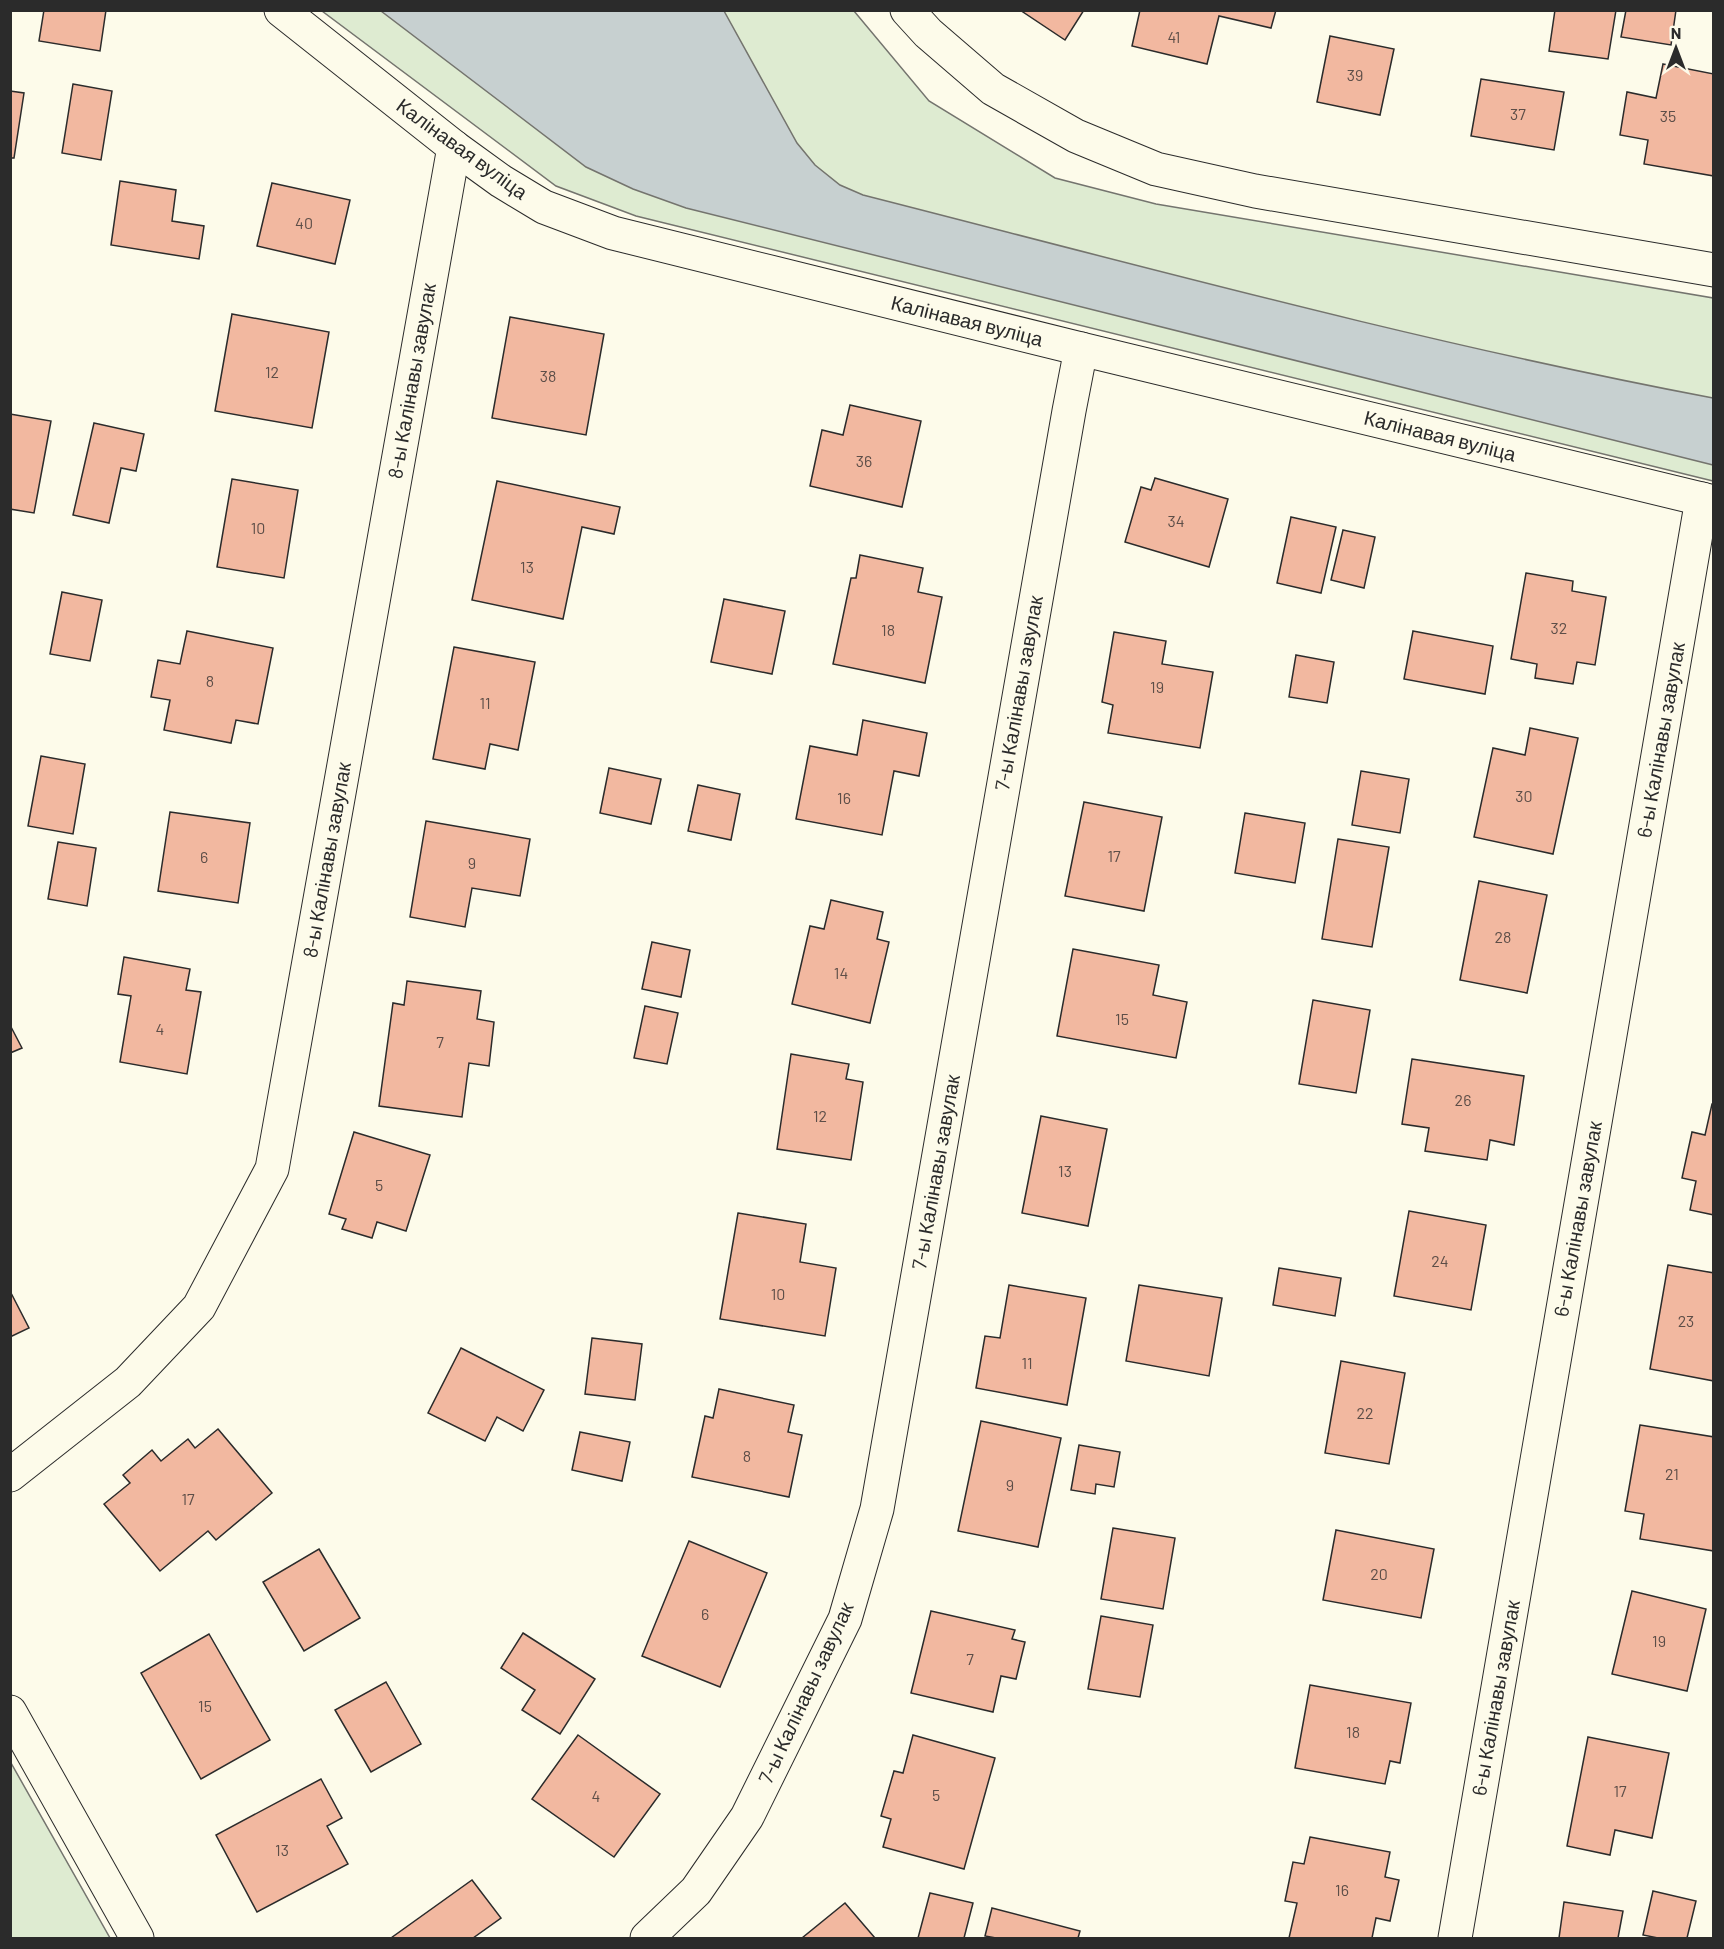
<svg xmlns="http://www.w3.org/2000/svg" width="1724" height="1949" font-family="Barlow,sans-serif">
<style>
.green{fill:#deebd1;stroke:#74746e;stroke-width:1.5}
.water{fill:#c7d0d0;stroke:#74746e;stroke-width:1.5}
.building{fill:#f2b8a0;stroke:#2b2b2b;stroke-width:1.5}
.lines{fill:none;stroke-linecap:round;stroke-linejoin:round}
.minor-casing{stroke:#2b2b2b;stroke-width:35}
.minor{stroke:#fdfbea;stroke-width:33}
.labels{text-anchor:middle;stroke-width:4.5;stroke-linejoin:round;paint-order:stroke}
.number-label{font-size:16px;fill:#5d4e48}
.street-label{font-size:20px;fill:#2b2b2b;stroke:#fdfbea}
</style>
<rect width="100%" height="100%" fill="#fdfbea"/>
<g class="green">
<path d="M 322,11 L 854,11 L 929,101 L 1055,178 L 1156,204 L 1713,298 L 1713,481 L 636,216 L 556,186 Z"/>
<path d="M 10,1763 L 11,1763 L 110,1938 L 11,1938 Z"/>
</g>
<path class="water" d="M 381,11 L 724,11 L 797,143 L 815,165 L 840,185 L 863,195 C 1145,267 1427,344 1713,398 L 1713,465 L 686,208 L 633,189 L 586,167 Z"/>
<g class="building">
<path d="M 44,10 L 106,10 L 100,51 L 39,41 Z"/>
<path d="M 1020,10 L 1084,10 L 1065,40 Z"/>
<path d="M 1140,10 L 1276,10 L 1271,28 L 1219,16 L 1207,64 L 1132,46 Z"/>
<path d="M 1555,10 L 1616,10 L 1608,59 L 1549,51 Z"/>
<path d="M 1626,10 L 1676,10 L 1671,45 L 1621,37 Z"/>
<path d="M 1330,36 L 1394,49 L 1380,115 L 1317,102 Z"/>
<path d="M 1663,64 L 1714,74 L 1714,176 L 1644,164 L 1648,140 L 1620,135 L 1627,92 L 1656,98 Z"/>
<path d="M 1481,79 L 1564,92 L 1554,150 L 1471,136 Z"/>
<path d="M 73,84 L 112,91 L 101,160 L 62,153 Z"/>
<path d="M 10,91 L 24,93 L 14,158 L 10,158 Z"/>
<path d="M 120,181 L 176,190 L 172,221 L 204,226 L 199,259 L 111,245 Z"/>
<path d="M 272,183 L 350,200 L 335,264 L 257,246 Z"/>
<path d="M 232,314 L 329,332 L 312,428 L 215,411 Z"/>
<path d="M 510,317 L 604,334 L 586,435 L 492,418 Z"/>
<path d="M 850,405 L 921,421 L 902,507 L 810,486 L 822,430 L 843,435 Z"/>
<path d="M 10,414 L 51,421 L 34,513 L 10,509 Z"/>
<path d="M 94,423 L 144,434 L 136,471 L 121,468 L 109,523 L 73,515 Z"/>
<path d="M 1155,478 L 1228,499 L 1209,567 L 1125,542 L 1141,487 L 1151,490 Z"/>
<path d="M 232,479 L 298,490 L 284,578 L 217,567 Z"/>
<path d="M 497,481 L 620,507 L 614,534 L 582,527 L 563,619 L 472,600 Z"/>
<path d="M 1291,517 L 1336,527 L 1321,593 L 1277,583 Z"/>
<path d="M 1343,530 L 1375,537 L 1364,588 L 1331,580 Z"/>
<path d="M 860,555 L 923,568 L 918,592 L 942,597 L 925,683 L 833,664 L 851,578 L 856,578 Z"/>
<path d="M 1526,573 L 1573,581 L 1572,591 L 1606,597 L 1595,665 L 1577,662 L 1573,684 L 1535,678 L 1537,664 L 1511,659 Z"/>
<path d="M 62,592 L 102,600 L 90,661 L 50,654 Z"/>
<path d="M 724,599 L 785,611 L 772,674 L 711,662 Z"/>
<path d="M 187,631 L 273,648 L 258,724 L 236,720 L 231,743 L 164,730 L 170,700 L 151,697 L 158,660 L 180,664 Z"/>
<path d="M 1413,631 L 1493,646 L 1485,694 L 1404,679 Z"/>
<path d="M 1114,632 L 1166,641 L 1162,664 L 1213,672 L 1200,748 L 1108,733 L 1113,705 L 1102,702 Z"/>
<path d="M 454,647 L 535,662 L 518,750 L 490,744 L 485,769 L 433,759 Z"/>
<path d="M 1296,655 L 1334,662 L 1327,703 L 1289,697 Z"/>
<path d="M 863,720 L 927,733 L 919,776 L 894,771 L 882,835 L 796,819 L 810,746 L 857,755 Z"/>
<path d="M 1530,728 L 1578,738 L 1553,854 L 1474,837 L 1493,748 L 1525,755 Z"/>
<path d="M 41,756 L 85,764 L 73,834 L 28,826 Z"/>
<path d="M 609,768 L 661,779 L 651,824 L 600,813 Z"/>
<path d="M 1361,771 L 1409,779 L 1400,833 L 1352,825 Z"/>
<path d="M 698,785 L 740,794 L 731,840 L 688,831 Z"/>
<path d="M 1084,802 L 1162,817 L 1144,911 L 1065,896 Z"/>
<path d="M 170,812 L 250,823 L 238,903 L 158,891 Z"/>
<path d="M 1245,813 L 1305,823 L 1295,883 L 1235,873 Z"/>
<path d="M 426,821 L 530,839 L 520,896 L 472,888 L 465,927 L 410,917 Z"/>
<path d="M 1338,839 L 1389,847 L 1372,947 L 1322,939 Z"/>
<path d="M 58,842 L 96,848 L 87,906 L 48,899 Z"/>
<path d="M 1479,881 L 1547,895 L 1527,993 L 1460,980 Z"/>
<path d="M 831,900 L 883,912 L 877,939 L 889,942 L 870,1023 L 792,1004 L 810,926 L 824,929 Z"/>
<path d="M 652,942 L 690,950 L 681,997 L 642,989 Z"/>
<path d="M 1073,949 L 1159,965 L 1153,995 L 1187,1002 L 1176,1058 L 1057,1036 Z"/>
<path d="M 124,957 L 190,969 L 186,990 L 201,992 L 187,1074 L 120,1062 L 131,996 L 118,994 Z"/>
<path d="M 407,981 L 481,991 L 477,1019 L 494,1022 L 489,1066 L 469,1063 L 462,1117 L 379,1106 L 393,1003 L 404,1005 Z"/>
<path d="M 1313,1000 L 1370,1010 L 1356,1093 L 1299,1084 Z"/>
<path d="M 645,1006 L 678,1013 L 667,1064 L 634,1058 Z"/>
<path d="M 10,1025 L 22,1048 L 10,1053 Z"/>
<path d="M 791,1054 L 849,1064 L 846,1079 L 863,1082 L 851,1160 L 777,1149 Z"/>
<path d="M 1412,1059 L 1524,1076 L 1514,1145 L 1490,1140 L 1487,1160 L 1425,1151 L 1429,1128 L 1402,1124 Z"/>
<path d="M 1712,1104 L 1714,1104 L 1714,1215 L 1690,1210 L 1696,1181 L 1682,1178 L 1692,1132 L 1705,1135 Z"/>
<path d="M 1041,1116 L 1107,1129 L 1088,1226 L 1022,1213 Z"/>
<path d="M 354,1132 L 430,1155 L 406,1231 L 377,1222 L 372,1238 L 342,1229 L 346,1219 L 329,1214 Z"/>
<path d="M 1409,1211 L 1486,1225 L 1471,1310 L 1394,1296 Z"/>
<path d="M 738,1213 L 806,1224 L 800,1262 L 836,1268 L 825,1336 L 720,1319 Z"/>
<path d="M 1668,1265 L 1714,1273 L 1714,1381 L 1650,1369 Z"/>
<path d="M 1279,1268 L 1341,1278 L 1335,1316 L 1273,1305 Z"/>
<path d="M 1009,1285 L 1086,1298 L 1067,1405 L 976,1388 L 985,1336 L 1000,1338 Z"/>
<path d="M 1139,1285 L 1222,1298 L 1209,1376 L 1126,1361 Z"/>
<path d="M 10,1291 L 29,1328 L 10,1337 Z"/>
<path d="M 592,1338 L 642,1344 L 635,1400 L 585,1394 Z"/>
<path d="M 461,1348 L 544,1390 L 523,1431 L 497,1417 L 485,1441 L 428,1413 Z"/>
<path d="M 1341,1361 L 1405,1373 L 1389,1464 L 1325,1453 Z"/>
<path d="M 719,1389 L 794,1405 L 788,1432 L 802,1435 L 789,1497 L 692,1477 L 705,1416 L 713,1418 Z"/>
<path d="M 981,1421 L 1061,1438 L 1038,1547 L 958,1531 Z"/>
<path d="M 1640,1425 L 1714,1437 L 1714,1551 L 1640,1539 L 1644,1514 L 1625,1511 Z"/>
<path d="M 218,1429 L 272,1493 L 216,1540 L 208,1531 L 160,1571 L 104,1504 L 130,1483 L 123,1475 L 152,1450 L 161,1461 L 188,1439 L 195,1448 Z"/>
<path d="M 580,1432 L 630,1442 L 622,1481 L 572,1470 Z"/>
<path d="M 1079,1445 L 1120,1452 L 1114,1487 L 1096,1484 L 1095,1494 L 1071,1490 Z"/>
<path d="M 1113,1528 L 1175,1538 L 1163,1609 L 1101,1599 Z"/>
<path d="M 1336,1530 L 1434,1549 L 1421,1618 L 1323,1600 Z"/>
<path d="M 689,1541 L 767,1573 L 720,1687 L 642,1656 Z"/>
<path d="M 319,1549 L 360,1618 L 304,1651 L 263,1582 Z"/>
<path d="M 1632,1591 L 1706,1609 L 1687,1691 L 1612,1674 Z"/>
<path d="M 931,1611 L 1015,1630 L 1012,1639 L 1025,1642 L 1016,1679 L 1001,1676 L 993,1712 L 911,1693 Z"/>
<path d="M 1101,1616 L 1153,1625 L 1140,1697 L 1088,1689 Z"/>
<path d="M 523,1633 L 595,1679 L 560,1734 L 522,1710 L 535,1690 L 501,1668 Z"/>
<path d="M 209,1634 L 270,1740 L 201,1779 L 141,1673 Z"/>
<path d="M 386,1682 L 421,1744 L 371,1772 L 335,1710 Z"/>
<path d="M 1310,1685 L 1411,1703 L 1400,1763 L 1390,1761 L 1385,1784 L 1295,1768 Z"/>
<path d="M 578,1735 L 660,1794 L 614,1857 L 532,1799 Z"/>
<path d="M 913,1735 L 995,1758 L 964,1869 L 883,1847 L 891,1819 L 881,1816 L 894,1771 L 903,1773 Z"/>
<path d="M 1588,1737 L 1669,1753 L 1652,1838 L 1615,1830 L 1610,1855 L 1567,1846 Z"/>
<path d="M 321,1779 L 342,1818 L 327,1826 L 348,1864 L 257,1912 L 216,1835 Z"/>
<path d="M 1310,1837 L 1390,1852 L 1385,1877 L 1399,1880 L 1390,1921 L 1376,1918 L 1372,1938 L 1289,1938 L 1297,1903 L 1285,1901 L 1293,1862 L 1304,1864 Z"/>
<path d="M 472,1880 L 501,1918 L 473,1938 L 391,1938 Z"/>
<path d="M 1653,1891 L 1696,1901 L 1687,1938 L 1658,1938 L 1643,1935 Z"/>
<path d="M 930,1893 L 973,1903 L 964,1938 L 918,1938 Z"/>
<path d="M 1564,1902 L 1623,1911 L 1618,1938 L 1559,1938 Z"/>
<path d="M 845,1903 L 875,1938 L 802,1938 Z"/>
<path d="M 992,1908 L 1080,1931 L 1078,1938 L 996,1938 L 985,1936 Z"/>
</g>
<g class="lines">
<g class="minor-casing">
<g id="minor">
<path d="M 281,10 L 454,147 L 501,181 L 544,207 L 613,233 L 1081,349 L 1714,502"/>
<path d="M 907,10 L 928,33 L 993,89 L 1076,136 L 1156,169 L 1255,191 L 1714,270"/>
<path d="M 10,1475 L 128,1382 L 199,1307 L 272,1169 L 454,147"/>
<path d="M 10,1712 L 137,1938"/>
<path d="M 647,1938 L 696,1891 L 747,1817 L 845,1619 L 877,1509 L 1069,411 L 1081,349"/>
<path d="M 1455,1938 L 1702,499"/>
</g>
</g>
<use href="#minor" class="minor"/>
</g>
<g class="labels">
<g class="number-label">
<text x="1174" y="43">41</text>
<text x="1355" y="81">39</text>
<text x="1518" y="120">37</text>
<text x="1668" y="122">35</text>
<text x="304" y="229">40</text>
<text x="272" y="378">12</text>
<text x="548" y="382">38</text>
<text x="864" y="467">36</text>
<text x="1176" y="527">34</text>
<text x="258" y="534">10</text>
<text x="527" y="573">13</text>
<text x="1559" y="634">32</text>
<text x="888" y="636">18</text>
<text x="210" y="687">8</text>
<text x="1157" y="693">19</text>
<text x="485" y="709">11</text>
<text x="1524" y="802">30</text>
<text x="844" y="804">16</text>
<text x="1114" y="862">17</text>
<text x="204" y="863">6</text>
<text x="472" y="869">9</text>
<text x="1503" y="943">28</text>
<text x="841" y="979">14</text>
<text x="1122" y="1025">15</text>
<text x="160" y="1035">4</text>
<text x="440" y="1048">7</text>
<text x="1463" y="1106">26</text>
<text x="820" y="1122">12</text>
<text x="1065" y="1177">13</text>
<text x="379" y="1191">5</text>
<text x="1440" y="1267">24</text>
<text x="778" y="1300">10</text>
<text x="1686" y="1327">23</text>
<text x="1027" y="1369">11</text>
<text x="1365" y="1419">22</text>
<text x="747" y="1462">8</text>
<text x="1672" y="1480">21</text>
<text x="1010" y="1491">9</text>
<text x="188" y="1505">17</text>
<text x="1379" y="1580">20</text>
<text x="705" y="1620">6</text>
<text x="1659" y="1647">19</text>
<text x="970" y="1665">7</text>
<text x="205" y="1712">15</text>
<text x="1353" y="1738">18</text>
<text x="1620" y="1797">17</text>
<text x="936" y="1801">5</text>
<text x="596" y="1802">4</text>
<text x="282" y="1856">13</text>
<text x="1342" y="1896">16</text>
</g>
<g class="street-label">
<text transform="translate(462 149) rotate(36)" y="7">Калінавая вуліца</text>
<text transform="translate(967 321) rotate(14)" y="7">Калінавая вуліца</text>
<text transform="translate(412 381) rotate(-80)" y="7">8-ы Калінавы завулак</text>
<text transform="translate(1440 436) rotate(14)" y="7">Калінавая вуліца</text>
<text transform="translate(1019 693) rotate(-80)" y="7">7-ы Калінавы завулак</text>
<text transform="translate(1661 740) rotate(-80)" y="7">6-ы Калінавы завулак</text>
<text transform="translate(327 860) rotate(-80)" y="7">8-ы Калінавы завулак</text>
<text transform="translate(936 1172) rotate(-80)" y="7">7-ы Калінавы завулак</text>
<text transform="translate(1578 1219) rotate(-80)" y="7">6-ы Калінавы завулак</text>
<text transform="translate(806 1693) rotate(-65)" y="7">7-ы Калінавы завулак</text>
<text transform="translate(1496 1698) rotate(-80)" y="7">6-ы Калінавы завулак</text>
</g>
</g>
<rect width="1724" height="1949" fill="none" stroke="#2b2b2b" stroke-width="24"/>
<g transform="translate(1676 48)" stroke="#fdfbea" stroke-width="4.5" paint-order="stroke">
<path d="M0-4.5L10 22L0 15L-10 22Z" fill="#2b2b2b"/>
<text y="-9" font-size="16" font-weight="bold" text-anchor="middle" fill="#2b2b2b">N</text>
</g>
</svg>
